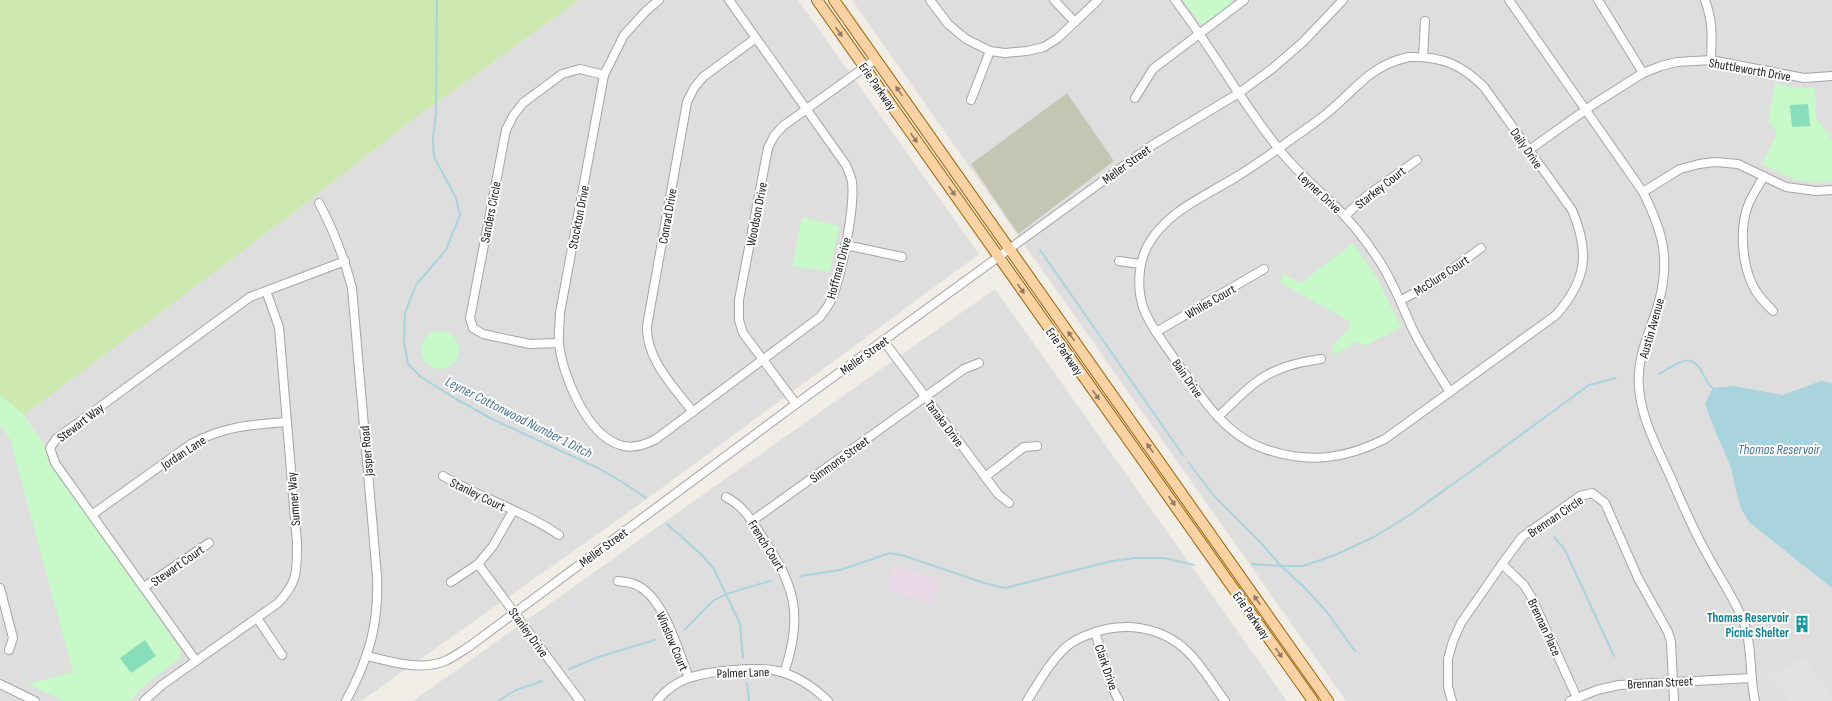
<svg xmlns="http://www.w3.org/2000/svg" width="1832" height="701" font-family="'Sofia Sans Condensed',sans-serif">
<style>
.residential{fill:#dfdede}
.industrial{fill:#eadae7}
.construction{fill:#c5c5b3}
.grass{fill:#cde9af}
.park{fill:#c7f9c9}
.pitch{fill:#88deba}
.parking{fill:#e1e1e1}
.water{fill:#a9d3dd}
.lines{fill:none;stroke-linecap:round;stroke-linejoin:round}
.stream{stroke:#a9d3dd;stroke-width:2}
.minor-casing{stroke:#a5a5a5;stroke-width:10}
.major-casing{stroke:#9a6403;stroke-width:12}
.minor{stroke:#fff;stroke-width:8}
.major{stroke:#fad2a3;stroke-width:10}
.oneway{fill:#8e7a62}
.labels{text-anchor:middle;stroke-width:4;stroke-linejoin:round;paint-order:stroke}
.street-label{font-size:13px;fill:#212121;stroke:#fff}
.culture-label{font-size:13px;font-weight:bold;fill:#0d838f;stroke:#fff;text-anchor:end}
.water-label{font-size:14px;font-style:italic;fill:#48769f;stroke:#fff}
</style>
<rect width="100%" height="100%" fill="#f1ede7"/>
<g class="residential">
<path d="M 579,0 L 798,0 L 979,254 L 640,504 L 361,701 L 0,701 L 0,395 L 24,415 L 293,213 L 415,118 Z"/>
<path d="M 852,0 L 1832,0 L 1832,701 L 1346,701 Z"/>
<path d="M 995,289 L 1287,701 L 413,701 L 728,477 Z"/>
</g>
<path class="industrial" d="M 895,566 L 941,580 L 933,603 L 888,589 Z"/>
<path class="construction" d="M 1067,93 L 1114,161 L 1018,234 L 971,164 Z"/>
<path class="grass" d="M 0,0 L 579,0 L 415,118 L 293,213 L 24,415 L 0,395 Z"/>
<g class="park">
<path d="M 1183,0 L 1230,0 L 1233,3 L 1207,23 L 1200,23 Z"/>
<path d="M 1775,84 L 1793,87 L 1815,88 L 1816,119 L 1829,134 L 1832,141 L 1832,181 C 1803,186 1787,177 1762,164 L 1777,133 L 1768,120 Z"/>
<path d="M 802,217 L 839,226 L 830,272 L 792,266 Z"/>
<path d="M 1353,243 L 1377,278 L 1401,327 L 1366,345 L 1357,342 L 1336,354 L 1331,348 L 1350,327 L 1351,322 L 1280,283 L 1283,274 L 1301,283 Z"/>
<circle cx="440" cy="350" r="19"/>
<path d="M 0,395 L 24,415 L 181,651 L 179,659 L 145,685 L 130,701 L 64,701 L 28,684 L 73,672 L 10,439 L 0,425 Z"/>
</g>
<g class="pitch">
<path d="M 1808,104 L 1810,126 L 1792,127 L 1790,105 Z"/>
<path d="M 145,640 L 156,656 L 131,673 L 120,658 Z"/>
</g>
<path class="parking" d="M 1804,657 L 1832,696 L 1832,701 L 1789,701 L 1775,681 L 1769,682 L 1769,674 L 1783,670 Z"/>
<path class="water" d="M 1821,381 L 1832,383 L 1832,588 L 1750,523 C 1735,503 1737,487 1730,466 C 1722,444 1711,425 1705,403 L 1713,388 L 1734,386 L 1783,395 Z"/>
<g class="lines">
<g class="stream">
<path d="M 437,0 L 436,113 L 433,139 L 434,157 L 456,198 L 460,215 L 446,250 L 416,285 L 405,313 L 404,342 L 408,364 L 421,377 L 456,399 L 494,420 L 598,468 L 622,482 L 646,498"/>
<path d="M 1040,250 L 1183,455"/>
<path d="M 1659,374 C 1678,363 1692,349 1704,376 C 1707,381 1708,385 1713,388"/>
<path d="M 1188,462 L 1215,497 L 1260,542 L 1281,566 L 1303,566 L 1335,555 L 1374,537 L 1411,514 L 1492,456 L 1589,385 L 1616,378"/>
<path d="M 667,524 L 703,556 L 714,569 L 740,624 L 743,658"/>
<path d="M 1554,537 L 1565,550 L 1614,656"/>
<path d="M 1252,564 L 1281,566 L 1303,586 L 1327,612 L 1355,651"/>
<path d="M 801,576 L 840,570 L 890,553 L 905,556 L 984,583 L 1005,588 L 1112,561 L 1135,558 L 1164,558 L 1194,565"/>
<path d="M 685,629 C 695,621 702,611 712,602 C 722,593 757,585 771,581"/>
<path d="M 569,669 L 601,656 L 655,640"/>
<path d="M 747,683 L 749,701"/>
<path d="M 498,701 L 516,690 L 542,681"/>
</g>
<g class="minor-casing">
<g id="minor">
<path d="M 659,0 L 646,11 L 624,35 L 604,75 L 560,313 C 560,323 558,334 559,343 C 562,375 587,435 620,445 C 632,449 645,445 656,439 L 820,317 C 823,313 826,309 829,304 C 841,283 855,206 852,182 C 851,176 848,170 846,165 L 729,0"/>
<path d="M 930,0 L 948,24 L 966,39 L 990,51 L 1005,53 L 1027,51 L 1044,47 L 1058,38 L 1098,0"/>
<path d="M 1054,0 L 1075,22"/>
<path d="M 1175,0 C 1212,48 1241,102 1279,149 C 1295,170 1314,186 1332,203 C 1350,220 1365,239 1378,259 C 1393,281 1402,306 1413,330 C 1424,352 1437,372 1450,392"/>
<path d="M 1509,0 L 1643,192 C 1663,232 1671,260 1658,305 C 1650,332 1636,358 1639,387 C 1641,419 1658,449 1671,478 C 1682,503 1693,530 1707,554 C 1719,577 1735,599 1744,623 C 1753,649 1749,675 1755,701"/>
<path d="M 1598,0 L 1643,73"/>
<path d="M 1705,0 C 1713,22 1712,36 1711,60"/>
<path d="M 1409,57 C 1441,56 1461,64 1484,87 L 1572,210 C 1590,252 1587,280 1556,315 L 1385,439 C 1345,459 1309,464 1265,449 C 1223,435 1198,392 1174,358 C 1163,342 1150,326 1143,307 C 1137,288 1138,263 1148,245 C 1167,211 1204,197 1236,177 C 1254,166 1271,154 1289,141 C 1301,132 1314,124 1326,114 C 1356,90 1368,66 1409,57 Z"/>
<path d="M 1423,57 L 1425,21"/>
<path d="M 1135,98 L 1153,69 L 1244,0"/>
<path d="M 971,100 L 990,51"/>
<path d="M 1529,150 L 1594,104 L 1643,73 L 1661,66 L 1677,62 L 1711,60 L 1804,78 L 1832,76"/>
<path d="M 1764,176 C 1759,185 1753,194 1749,203 C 1739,226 1742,262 1752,284 C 1757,295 1765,303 1773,311"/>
<path d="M 1643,192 L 1680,169 L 1699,164 L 1715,162 L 1738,164 L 1786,187 L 1816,191 L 1832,190"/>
<path d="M 319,203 C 334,231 344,257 352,288 L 377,576 C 379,625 369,658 346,701"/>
<path d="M 1345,216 L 1365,197 L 1417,160"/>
<path d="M 845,245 L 902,257"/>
<path d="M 1119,261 L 1140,264"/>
<path d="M 1401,300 L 1430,285 L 1481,248"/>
<path d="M 1156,332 L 1264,269"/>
<path d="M 883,340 L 998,494 L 1009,503"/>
<path d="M 559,343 L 530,344 L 483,334 L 473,328 L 470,318 L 506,130 L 513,116 L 523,103 L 562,74 L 580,69 L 604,75"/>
<path d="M 796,404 L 743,333 L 739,320 L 739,300 L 768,148 L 774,136 L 783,126 L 876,59"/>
<path d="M 693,412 C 674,387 646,360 647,326 L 687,102 L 694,88 L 703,77 L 756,38"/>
<path d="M 1218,417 C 1255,381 1268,366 1321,359"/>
<path d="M 443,476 C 480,498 524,511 559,535"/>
<path d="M 985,477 L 1024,447 L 1037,446"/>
<path d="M 726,497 C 743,506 751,519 761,535 C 795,585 804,615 784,673"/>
<path d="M 93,514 L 191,444 C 225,426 250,425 287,422"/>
<path d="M 752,521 L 964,369 L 979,363"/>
<path d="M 478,564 L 580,701"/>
<path d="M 1502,564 L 1524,585 L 1532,598 L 1577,698"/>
<path d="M 618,581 C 623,582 629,582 634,584 C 664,595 678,651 689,678"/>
<path d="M 451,582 L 478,564 L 493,546 L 513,511"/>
<path d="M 144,587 L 209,543"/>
<path d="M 0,588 L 13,638 L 9,650"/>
<path d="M 257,618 L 282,655"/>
<path d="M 1095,632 L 1112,687 L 1119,701"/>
<path d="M 367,656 C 392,662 421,671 445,661 C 454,657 462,651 470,646 L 796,404 L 1151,146 L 1239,93 L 1273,68 L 1303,42 L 1343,0"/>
<path d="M 196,661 L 55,463 L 50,448 L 56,439 L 250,297 L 345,261"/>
<path d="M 0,684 L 35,701"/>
<path d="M 144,701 L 162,685 L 278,603 C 298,582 297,571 297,543 L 279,327 L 266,291"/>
<path d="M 657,701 C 665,691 677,682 689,678 C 708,671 752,667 772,670 C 793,673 814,687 828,701"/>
<path d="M 1027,701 C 1039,682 1050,662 1066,647 C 1073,641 1081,637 1090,634 C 1123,621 1162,626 1188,652 C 1202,666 1213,685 1225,701"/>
<path d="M 1452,701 L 1448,687 L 1448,659 L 1453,641 L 1461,623 L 1502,564 L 1522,537 L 1580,496 L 1592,493 L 1605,503 L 1638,578 L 1668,632 L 1671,642 L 1674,701"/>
<path d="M 1570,701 L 1597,690 L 1619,685 L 1752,678"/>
</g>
</g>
<g class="major-casing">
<g id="major">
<path d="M 817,0 L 1313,701"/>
<path d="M 834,0 L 1328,701"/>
</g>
</g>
<use href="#minor" class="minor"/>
<use href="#major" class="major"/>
</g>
<defs><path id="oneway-solid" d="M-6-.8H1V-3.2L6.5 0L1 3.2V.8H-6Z"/></defs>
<g class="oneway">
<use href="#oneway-solid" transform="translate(839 32) rotate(55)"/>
<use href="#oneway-solid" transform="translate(899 91) rotate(-125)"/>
<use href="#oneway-solid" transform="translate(914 138) rotate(55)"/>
<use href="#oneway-solid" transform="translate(952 191) rotate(55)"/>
<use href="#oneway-solid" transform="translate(1021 289) rotate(55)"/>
<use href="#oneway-solid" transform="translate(1071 336) rotate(-125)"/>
<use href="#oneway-solid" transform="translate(1096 395) rotate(55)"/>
<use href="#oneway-solid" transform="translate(1150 448) rotate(-125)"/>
<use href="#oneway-solid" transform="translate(1172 501) rotate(55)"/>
<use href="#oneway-solid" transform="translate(1257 600) rotate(-125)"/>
<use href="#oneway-solid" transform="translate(1279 653) rotate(55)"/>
</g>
<defs>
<g id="building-bare" transform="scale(1.38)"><path d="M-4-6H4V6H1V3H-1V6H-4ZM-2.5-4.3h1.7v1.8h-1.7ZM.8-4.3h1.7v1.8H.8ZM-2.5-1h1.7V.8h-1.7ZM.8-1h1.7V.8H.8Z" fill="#0f9aa8" stroke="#fff" stroke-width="2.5" paint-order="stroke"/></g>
</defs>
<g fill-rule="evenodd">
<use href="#building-bare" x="1802" y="624"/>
</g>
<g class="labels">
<g class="street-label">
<text transform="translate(1750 69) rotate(10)" y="5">Shuttleworth Drive</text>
<text transform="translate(878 86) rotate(55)" y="5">Erie Parkway</text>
<text transform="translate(1527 148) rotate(55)" y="5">Daily Drive</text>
<text transform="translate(1126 164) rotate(-36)" y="5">Meller Street</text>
<text transform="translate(1380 187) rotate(-38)" y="5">Starkey Court</text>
<text transform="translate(1320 192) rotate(43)" y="5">Leyner Drive</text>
<text transform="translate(490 212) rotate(-79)" y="5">Sanders Circle</text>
<text transform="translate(756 214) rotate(-79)" y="5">Woodson Drive</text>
<text transform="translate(667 216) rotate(-80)" y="5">Conrad Drive</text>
<text transform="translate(578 217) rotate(-79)" y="5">Stockton Drive</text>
<text transform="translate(838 268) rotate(-75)" y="5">Hoffman Drive</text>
<text transform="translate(1441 275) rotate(-33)" y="5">McClure Court</text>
<text transform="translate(1210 301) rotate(-30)" y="5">Whiles Court</text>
<text transform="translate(1651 328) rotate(-74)" y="5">Austin Avenue</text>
<text transform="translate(1065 351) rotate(55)" y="5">Erie Parkway</text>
<text transform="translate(864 355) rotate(-36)" y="5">Meller Street</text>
<text transform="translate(1188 378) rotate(55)" y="5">Bain Drive</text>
<text transform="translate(80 422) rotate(-37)" y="5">Stewart Way</text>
<text transform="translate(945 423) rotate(53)" y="5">Tanaka Drive</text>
<text transform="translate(366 451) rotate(-95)" y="5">Jasper Road</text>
<text transform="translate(183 452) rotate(-33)" y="5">Jordan Lane</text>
<text transform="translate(839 459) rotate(-36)" y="5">Simmons Street</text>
<text transform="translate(478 494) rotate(26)" y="5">Stanley Court</text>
<text transform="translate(293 499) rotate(-95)" y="5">Sumner Way</text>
<text transform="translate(1555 516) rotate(-34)" y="5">Brennan Circle</text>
<text transform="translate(767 545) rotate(58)" y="5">French Court</text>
<text transform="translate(603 547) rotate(-36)" y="5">Meller Street</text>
<text transform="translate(177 565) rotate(-35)" y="5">Stewart Court</text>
<text transform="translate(1252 615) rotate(55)" y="5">Erie Parkway</text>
<text transform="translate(1545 627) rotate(65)" y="5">Brennan Place</text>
<text transform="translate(529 632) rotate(54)" y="5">Stanley Drive</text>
<text transform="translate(673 641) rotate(67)" y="5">Winslow Court</text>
<text transform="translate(1107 667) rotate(71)" y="5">Clark Drive</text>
<text transform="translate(743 672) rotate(-2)" y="5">Palmer Lane</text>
<text transform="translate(1660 682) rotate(-3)" y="5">Brennan Street</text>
</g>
<g class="culture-label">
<text x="1789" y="622">Thomas Reservoir<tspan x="1789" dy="15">Picnic Shelter</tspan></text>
</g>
<g class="water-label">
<text transform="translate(519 417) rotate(27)" y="5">Leyner Cottonwood Number 1 Ditch</text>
<text x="1779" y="454">Thomas Reservoir</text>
</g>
</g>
</svg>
